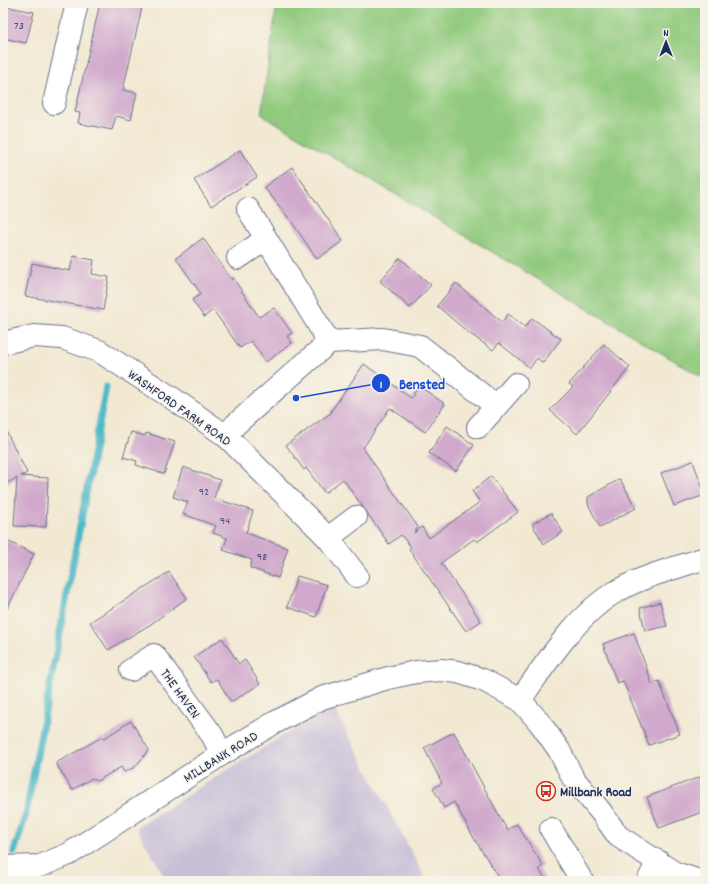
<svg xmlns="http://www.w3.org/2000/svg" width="708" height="884" font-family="Dekko,sans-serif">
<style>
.industrial{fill:#c9bfd7}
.green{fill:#91ca7e;stroke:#567c6e}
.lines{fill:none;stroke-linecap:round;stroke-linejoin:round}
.stream{stroke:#4dbac8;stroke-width:7}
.building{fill:#d0a9cc}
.minor-casing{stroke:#667087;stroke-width:24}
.tertiary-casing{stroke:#667087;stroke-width:24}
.minor{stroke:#fff;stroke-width:22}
.tertiary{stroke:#fff;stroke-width:22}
.labels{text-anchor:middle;stroke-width:3;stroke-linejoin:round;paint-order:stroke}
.number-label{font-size:12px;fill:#484e7a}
.street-label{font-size:14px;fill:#1b2f5e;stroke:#f7f3e8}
.poi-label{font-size:14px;font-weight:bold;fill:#1b2f5e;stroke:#f7f3e8;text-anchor:start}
.leader{fill:none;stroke:#1d4ed8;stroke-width:1.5}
.callout-dot{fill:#1d4ed8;stroke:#f7f3e8;stroke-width:1.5}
.mark-label{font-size:12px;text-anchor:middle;font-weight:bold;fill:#fff}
.callout-label{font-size:15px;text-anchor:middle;font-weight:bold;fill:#1d4ed8;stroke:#f7f3e8;stroke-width:3;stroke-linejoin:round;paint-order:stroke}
</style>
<rect width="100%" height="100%" fill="#f7f3e8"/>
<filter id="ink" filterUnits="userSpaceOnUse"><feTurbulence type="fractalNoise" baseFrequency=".025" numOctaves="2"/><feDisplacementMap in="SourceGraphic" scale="8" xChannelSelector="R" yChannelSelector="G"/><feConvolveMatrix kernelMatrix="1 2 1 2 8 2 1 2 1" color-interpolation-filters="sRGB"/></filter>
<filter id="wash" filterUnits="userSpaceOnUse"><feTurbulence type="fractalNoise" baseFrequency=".012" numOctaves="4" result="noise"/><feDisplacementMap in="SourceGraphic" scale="16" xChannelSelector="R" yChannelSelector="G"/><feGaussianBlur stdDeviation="0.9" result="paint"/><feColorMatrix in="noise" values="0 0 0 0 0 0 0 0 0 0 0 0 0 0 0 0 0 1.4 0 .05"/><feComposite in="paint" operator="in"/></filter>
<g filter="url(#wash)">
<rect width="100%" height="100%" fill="#f2e9d3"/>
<path class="industrial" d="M 332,705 L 427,881 L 167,881 L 136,827 Z"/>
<path class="green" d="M 277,3 L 705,3 L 705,379 L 261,114 Z"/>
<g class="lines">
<path class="stream" d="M 14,852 L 26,814 L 106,387"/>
</g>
<g id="blocks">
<g class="building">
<path d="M 100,3 L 143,3 L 123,90 L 137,93 L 131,120 L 116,116 L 112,130 L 78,123 L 80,113 L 75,112 Z"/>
<path d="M 3,6 L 34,12 L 26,43 L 3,38 Z"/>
<path d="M 240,150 L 257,177 L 211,206 L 194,180 Z"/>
<path d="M 292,167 L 343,241 L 317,259 L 291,221 L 264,187 Z"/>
<path d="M 203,238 L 231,279 L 233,278 L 259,317 L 274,308 L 292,333 L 287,336 L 292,343 L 266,362 L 251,341 L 240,348 L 213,310 L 204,317 L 192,300 L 201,294 L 176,258 Z"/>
<path d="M 73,256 L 94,260 L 92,274 L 109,277 L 103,310 L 25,296 L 32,263 L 70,271 Z"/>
<path d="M 400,258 L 431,285 L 410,308 L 380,281 Z"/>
<path d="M 456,283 L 502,322 L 508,314 L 525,327 L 532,318 L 561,339 L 543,363 L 537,358 L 530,368 L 499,343 L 493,350 L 469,333 L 437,306 Z"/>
<path d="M 604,344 L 630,367 L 577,434 L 550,410 L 573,387 L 569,384 Z"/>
<path d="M 364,364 L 411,398 L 419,386 L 445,404 L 425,432 L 390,408 L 363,448 L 418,527 L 414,533 L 422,527 L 429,538 L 480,502 L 472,491 L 491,476 L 518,512 L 477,542 L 474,539 L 441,563 L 481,621 L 466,631 L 409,549 L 411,547 L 401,535 L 389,544 L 343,479 L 325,493 L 306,468 L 304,470 L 286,445 L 332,412 L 331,411 Z"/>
<path d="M 3,425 L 27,473 L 21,476 L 48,478 L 46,527 L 14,526 L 17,478 L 3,485 Z"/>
<path d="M 447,426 L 474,445 L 456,471 L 429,453 Z"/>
<path d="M 131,432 L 145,436 L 146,433 L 175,442 L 164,474 L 136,465 L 137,461 L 123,457 Z"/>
<path d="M 693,461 L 705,495 L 674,506 L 661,473 Z"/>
<path d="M 183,467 L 220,480 L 214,498 L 253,511 L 246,533 L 288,548 L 278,578 L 250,568 L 252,560 L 223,550 L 227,538 L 213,533 L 216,526 L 183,514 L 188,502 L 173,497 Z"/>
<path d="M 620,479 L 636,508 L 600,527 L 588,504 L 588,497 Z"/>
<path d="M 551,513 L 563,532 L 544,544 L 532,524 Z"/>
<path d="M 3,539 L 34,554 L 3,617 Z"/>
<path d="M 169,572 L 187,598 L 151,624 L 108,650 L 90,622 Z"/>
<path d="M 297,576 L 327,585 L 316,617 L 287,607 Z"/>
<path d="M 660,602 L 667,626 L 645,631 L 640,608 Z"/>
<path d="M 634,633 L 652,684 L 659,681 L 680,734 L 649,745 L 623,681 L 617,683 L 603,644 Z"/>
<path d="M 222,638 L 239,664 L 245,660 L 260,684 L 231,702 L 217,679 L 211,682 L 194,657 Z"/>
<path d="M 131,721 L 149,750 L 135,767 L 124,772 L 121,767 L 97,781 L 92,778 L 72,790 L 56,763 L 102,737 L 103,739 Z"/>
<path d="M 454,732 L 507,830 L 517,824 L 543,866 L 539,869 L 546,881 L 501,881 L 475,840 L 454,802 L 444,808 L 433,788 L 442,783 L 424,748 Z"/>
<path d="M 705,775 L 705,811 L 659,828 L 647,797 Z"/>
</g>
</g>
</g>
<g filter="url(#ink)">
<use href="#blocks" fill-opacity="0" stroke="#667087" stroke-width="1"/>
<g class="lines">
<g class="minor-casing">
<g id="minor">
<path d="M 54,103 L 77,3"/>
<path d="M 248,209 L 329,342"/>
<path d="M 238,258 L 266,239"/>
<path d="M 3,343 L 34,336 L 62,338 L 99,351 L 172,398 L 226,436 L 328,538 L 357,576"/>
<path d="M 478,427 L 516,384"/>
<path d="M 226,436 L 235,425 L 329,342 L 383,339 L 420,346 L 496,406"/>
<path d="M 328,538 L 356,517"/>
<path d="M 131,670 L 154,655 L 212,735 L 222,754"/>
<path d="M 520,700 C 546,663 579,611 619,590 C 645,575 677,568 705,558"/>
<path d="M 551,829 L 582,881"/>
<path d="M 648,881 L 658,861"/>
</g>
</g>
<g class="tertiary-casing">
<path id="tertiary" d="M 3,867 L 40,866 L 69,854 L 222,754 L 274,723 L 322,698 L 388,678 L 416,672 L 441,670 L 458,672 L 483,680 L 520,700 L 540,723 L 559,750 L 573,778 L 601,812 L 618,836 L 675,873 L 699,881"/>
</g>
<use href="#minor" class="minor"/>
<use href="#tertiary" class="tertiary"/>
</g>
</g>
<defs>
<g id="bus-ring" transform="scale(1)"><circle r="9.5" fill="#f7f3e8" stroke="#c8321e" stroke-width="1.5"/><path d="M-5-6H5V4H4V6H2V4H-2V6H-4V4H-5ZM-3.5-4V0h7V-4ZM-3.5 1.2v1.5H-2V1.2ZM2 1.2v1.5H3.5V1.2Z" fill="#c8321e"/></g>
</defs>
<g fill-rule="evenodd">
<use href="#bus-ring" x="546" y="791"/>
</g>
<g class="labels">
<g class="number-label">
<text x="19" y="29">73</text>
<text x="204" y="495">92</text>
<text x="225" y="524">94</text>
<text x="262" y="560">98</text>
</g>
<g class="street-label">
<text transform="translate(180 407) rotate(35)" y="5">WASHFORD FARM ROAD</text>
<text transform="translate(181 693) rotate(54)" y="5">THE HAVEN</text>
<text transform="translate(220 756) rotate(-32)" y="5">MILLBANK ROAD</text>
</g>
<g class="poi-label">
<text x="560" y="796">Millbank Road</text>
</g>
</g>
<path class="leader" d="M296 398L381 383"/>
<g class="callout-dot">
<circle cx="296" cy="398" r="4"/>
<circle cx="381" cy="383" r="10"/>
</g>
<g class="mark-label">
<text x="381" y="388">1</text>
</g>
<g class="callout-label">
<text x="422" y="389">Bensted</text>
</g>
<rect width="708" height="884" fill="none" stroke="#f7f3e8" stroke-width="16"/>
<g transform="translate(666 42)" stroke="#f7f3e8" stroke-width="3" paint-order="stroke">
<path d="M0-3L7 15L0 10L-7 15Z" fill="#1b2f5e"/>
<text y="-6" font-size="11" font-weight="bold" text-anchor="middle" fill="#1b2f5e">N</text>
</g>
</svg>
